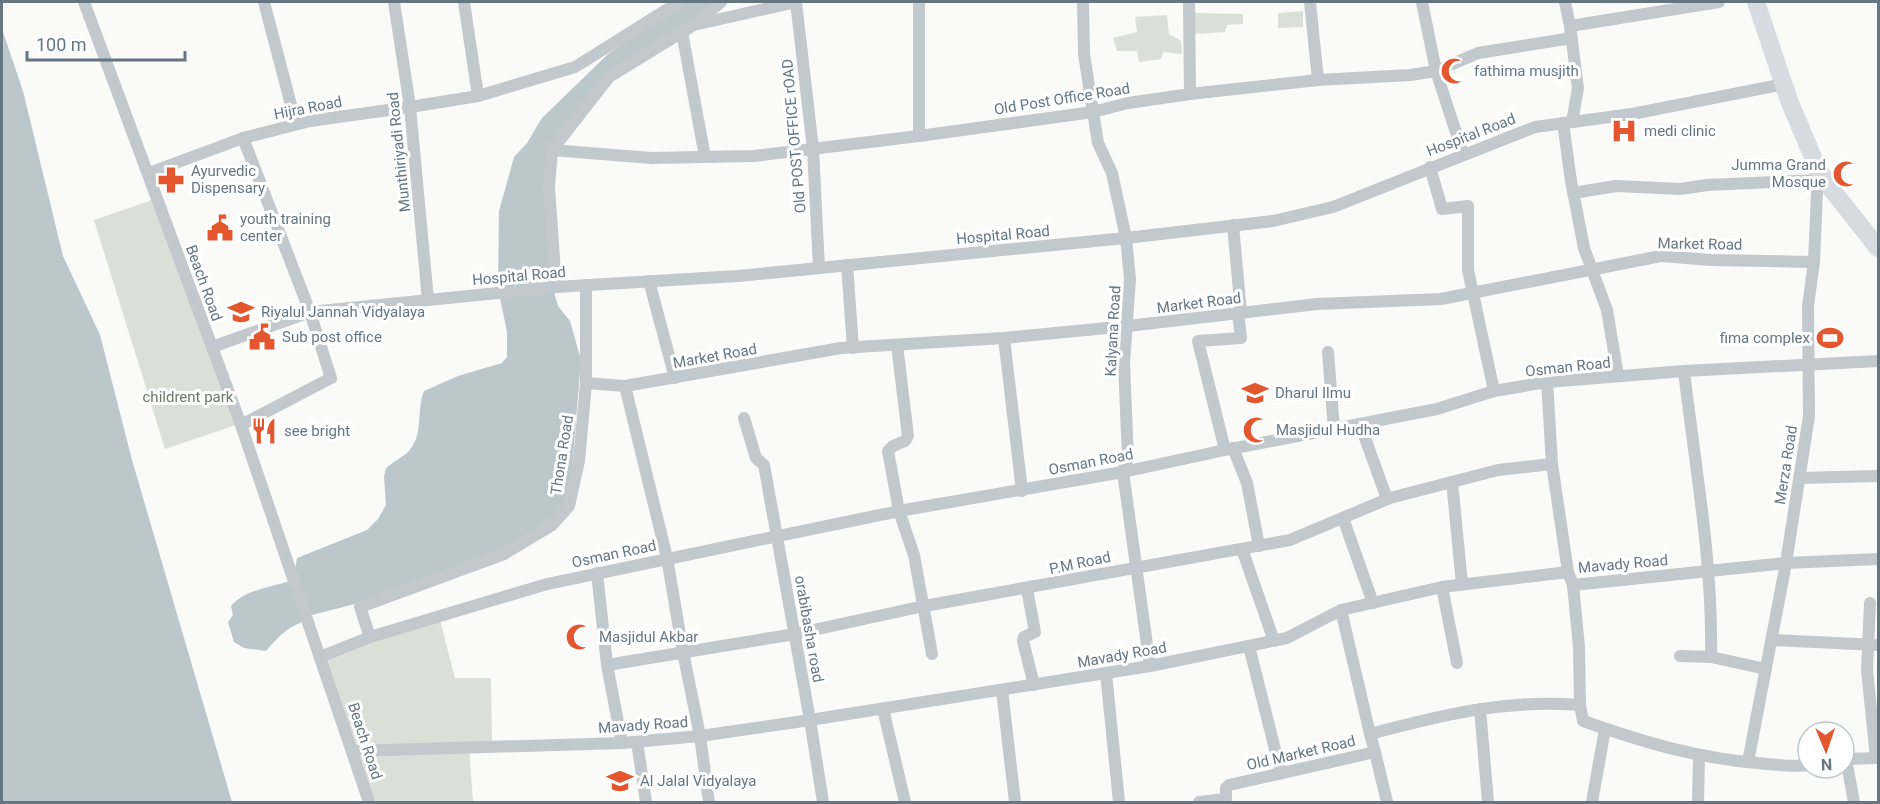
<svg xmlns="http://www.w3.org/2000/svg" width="1880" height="804" font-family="Roboto,sans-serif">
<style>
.green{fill:#dadfd7}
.water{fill:#bbc7cb}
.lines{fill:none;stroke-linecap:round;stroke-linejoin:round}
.minor{stroke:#c3c8cc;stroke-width:12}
.highway{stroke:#d6dbdf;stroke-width:18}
.labels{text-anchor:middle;stroke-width:6;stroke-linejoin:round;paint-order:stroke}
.poi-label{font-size:15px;fill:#657683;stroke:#fff;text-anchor:start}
.street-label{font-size:15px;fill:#657683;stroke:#fff}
.park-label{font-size:15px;fill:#687a64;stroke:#fff}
</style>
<rect width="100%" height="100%" fill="#fafaf8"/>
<g class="green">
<path d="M 1303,11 L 1303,27 L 1278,28 L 1278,13 Z"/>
<path d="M 1194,13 L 1243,14 L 1243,24 L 1227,25 L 1225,32 L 1194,34 Z"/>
<path d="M 1167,15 L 1169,34 L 1181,41 L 1182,54 L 1163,52 L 1161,59 L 1139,62 L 1137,51 L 1117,51 L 1113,38 L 1137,32 L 1135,17 Z"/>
<path d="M 158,198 L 236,425 L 165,449 L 94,220 Z"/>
<path d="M 439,616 L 455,678 L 491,678 L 492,741 L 469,747 L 473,802 L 373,802 L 320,657 Z"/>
</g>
<g class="water">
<path d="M 686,2 L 715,2 L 694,25 L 618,67 L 552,150 L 551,281 L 498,288 L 499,211 L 514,157 L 527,143 L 542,118 L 607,55 L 675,4 Z"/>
<path d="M 2,29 L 23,91 L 63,256 L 100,335 L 132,460 L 232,802 L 2,802 Z"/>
<path d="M 554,292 L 558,306 L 570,321 L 581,360 L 569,506 L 552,519 L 500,550 L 398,593 L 312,615 L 294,575 L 297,558 L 367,530 L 378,519 L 386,505 L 384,477 L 386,468 C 393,462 403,457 409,451 C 424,434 416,411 424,391 L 458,376 L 502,363 L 507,357 L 507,332 L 500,298 Z"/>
<path d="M 290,581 L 308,620 C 287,627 280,635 266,651 L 244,648 L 234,642 L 228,622 L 233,615 L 231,606 C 244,590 271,587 290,581 Z"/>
</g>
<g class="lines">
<g class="minor">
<path d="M 84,2 L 241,425 L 369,802"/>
<path d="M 264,2 L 296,124"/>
<path d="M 394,2 L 410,107 L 428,300"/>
<path d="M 464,2 L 478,96"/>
<path d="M 1083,2 L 1084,54 L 1093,112 L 1098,143 L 1112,173 L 1126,238 L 1130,279 L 1124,363 L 1128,458 L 1123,472 L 1150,666"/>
<path d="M 1189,2 L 1190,94"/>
<path d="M 1310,2 L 1318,80"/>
<path d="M 1422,2 L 1436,71 L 1463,154"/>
<path d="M 1565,2 L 1570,26 L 1578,88 L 1572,122"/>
<path d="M 694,25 L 796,2 L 813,149 L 819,268"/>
<path d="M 1570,26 L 1719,2"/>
<path d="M 682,32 L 705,157"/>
<path d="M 1563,123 L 1571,181 L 1584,248 L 1607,310 L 1618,376"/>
<path d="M 919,136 L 919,2"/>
<path d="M 552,150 L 651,158 L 754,156 L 919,136 L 1093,112 L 1128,103 L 1190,94 L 1318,80 L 1410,75 L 1436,71 L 1478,53 L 1572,38"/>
<path d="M 1430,167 L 1442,209 L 1468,206 L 1468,270 L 1494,391"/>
<path d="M 149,173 L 243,138 L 310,121 L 410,107 L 478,96 L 575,67 L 679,2"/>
<path d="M 1573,193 L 1616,186 L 1680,189 L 1707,185 L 1818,180"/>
<path d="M 1233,225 L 1241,313"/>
<path d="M 847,265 L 853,348"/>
<path d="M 649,281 L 675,378"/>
<path d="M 556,287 L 549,187 L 552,150 L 609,77 L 694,25 L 721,2"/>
<path d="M 1004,338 L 1022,491"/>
<path d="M 897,345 L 908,436 L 905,441 L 893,446 L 888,451 L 899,511 L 914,555 L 932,654"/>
<path d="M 212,347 L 310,312 L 556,287 L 738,276 L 1126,238 L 1273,221 L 1333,207 L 1535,127 L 1632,114 L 1785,84"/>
<path d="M 1328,352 L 1334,429"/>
<path d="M 1684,371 C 1695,466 1713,562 1711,657"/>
<path d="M 1547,382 L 1552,464 L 1568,572"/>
<path d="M 586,383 L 625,386 L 841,348 L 1004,338 L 1128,326 L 1317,304 L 1441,299 L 1661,256 L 1711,260 L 1814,262"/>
<path d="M 625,386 L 667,558 L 683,652 L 700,736 L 709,802"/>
<path d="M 744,418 L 756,458 L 764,465 L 810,720 L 823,802"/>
<path d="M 1360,424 L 1387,499"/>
<path d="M 241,425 L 331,378 L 310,312 L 243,138"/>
<path d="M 1233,448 L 1247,483 L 1259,546"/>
<path d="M 1225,450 L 1198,341 L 1241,338 L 1238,313"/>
<path d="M 1799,478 L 1878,476"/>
<path d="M 1452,482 L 1462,584"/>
<path d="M 1343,518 L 1373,603"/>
<path d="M 1242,549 L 1274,641"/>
<path d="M 597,573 L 607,665 L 622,743"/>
<path d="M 1573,585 L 1579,647 L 1580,705"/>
<path d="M 1442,587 L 1457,663"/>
<path d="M 1027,589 L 1035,632 L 1024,637 L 1023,641 L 1034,685"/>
<path d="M 1870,603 L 1867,670 L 1876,758"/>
<path d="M 1341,610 L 1370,734"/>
<path d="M 370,637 L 360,607 L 504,554 L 552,525 L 569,506 L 579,461 L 586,383 L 586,285"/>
<path d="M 1772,640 L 1878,645"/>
<path d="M 1249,646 L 1281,773"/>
<path d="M 1680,656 L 1711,657 L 1766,669"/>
<path d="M 320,657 L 370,637 L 547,584 L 899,511 L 1123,472 L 1225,450 L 1437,409 L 1494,391 L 1547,382 L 1684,371 L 1878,361"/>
<path d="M 607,665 L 795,634 L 924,606 L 1290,540 L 1390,498 L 1498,470 L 1552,464"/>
<path d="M 1106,673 L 1119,802"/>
<path d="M 1002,690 L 1015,802"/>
<path d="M 883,709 L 905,802"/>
<path d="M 1480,709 L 1488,802"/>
<path d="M 637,742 L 646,802"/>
<path d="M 353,751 L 622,743 L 700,736 L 810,720 L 1150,666 L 1287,638 L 1341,610 L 1442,587 L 1568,572 L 1573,585 L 1786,563 L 1878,559"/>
<path d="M 1375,752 L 1387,802"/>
<path d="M 1844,759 L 1878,758"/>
<path d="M 1846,759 L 1854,802"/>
<path d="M 1748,762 L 1786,563 L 1809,416 L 1808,306 L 1814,262 L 1818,170"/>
<path d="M 1199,802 L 1226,799 L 1226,788 L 1229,785 L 1375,752 L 1370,734 C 1442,715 1505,699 1580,705 L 1583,721 C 1646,743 1699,759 1767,764 C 1780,765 1795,767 1808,765"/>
<path d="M 1592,802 L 1605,729"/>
<path d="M 1698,802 L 1699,756"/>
</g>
<path class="highway" d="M 1756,2 L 1790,103 L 1818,169 L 1832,190 L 1878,248"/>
</g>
<defs>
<g id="mosque-bare" transform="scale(2.07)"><path d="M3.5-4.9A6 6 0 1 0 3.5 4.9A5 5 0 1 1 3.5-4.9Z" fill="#e4572e" stroke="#fff" stroke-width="2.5" paint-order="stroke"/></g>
<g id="hospital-bare" transform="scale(2.07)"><path d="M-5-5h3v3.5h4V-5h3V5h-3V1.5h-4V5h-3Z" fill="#e4572e" stroke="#fff" stroke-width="2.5" paint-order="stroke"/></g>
<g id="pharmacy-bare" transform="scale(2.07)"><path d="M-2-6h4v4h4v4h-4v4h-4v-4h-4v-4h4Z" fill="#e4572e" stroke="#fff" stroke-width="2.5" paint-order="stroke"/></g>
<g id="civic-bare" transform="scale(2.07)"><path d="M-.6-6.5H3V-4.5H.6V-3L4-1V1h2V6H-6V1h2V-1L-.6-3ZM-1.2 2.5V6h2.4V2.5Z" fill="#e4572e" stroke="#fff" stroke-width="2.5" paint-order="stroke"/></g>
<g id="school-bare" transform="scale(2.07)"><path d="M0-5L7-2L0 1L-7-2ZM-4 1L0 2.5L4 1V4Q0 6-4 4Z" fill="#e4572e" stroke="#fff" stroke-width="2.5" paint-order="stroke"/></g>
<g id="stadium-bare" transform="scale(2.07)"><path d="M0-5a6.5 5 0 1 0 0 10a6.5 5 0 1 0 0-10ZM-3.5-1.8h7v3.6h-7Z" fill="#e4572e" stroke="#fff" stroke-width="2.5" paint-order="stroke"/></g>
<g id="restaurant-bare" transform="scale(2.07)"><path d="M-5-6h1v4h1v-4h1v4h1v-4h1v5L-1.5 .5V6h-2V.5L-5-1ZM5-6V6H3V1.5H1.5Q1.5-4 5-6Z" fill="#e4572e" stroke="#fff" stroke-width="2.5" paint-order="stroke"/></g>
</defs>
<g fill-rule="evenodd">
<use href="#mosque-bare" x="1454" y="71"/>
<use href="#hospital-bare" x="1624" y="131"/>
<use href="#mosque-bare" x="1846" y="174"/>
<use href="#pharmacy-bare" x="171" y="180"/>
<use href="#civic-bare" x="220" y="228"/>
<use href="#school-bare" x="241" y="312"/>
<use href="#civic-bare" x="262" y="337"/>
<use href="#stadium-bare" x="1830" y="338"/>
<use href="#school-bare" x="1255" y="393"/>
<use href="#mosque-bare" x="1256" y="430"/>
<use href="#restaurant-bare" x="264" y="431"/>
<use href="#mosque-bare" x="579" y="637"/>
<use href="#school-bare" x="620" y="781"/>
</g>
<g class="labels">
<g class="poi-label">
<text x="1474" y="76">fathima musjith</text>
<text x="1644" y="136">medi clinic</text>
<text x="1826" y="170" text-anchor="end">Jumma Grand<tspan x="1826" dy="17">Mosque</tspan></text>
<text x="191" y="176">Ayurvedic<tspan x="191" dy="17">Dispensary</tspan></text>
<text x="240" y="224">youth training<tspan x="240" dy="17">center</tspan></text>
<text x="261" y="317">Riyalul Jannah Vidyalaya</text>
<text x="282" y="342">Sub post office</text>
<text x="1810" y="343" text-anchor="end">fima complex</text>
<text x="1275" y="398">Dharul Ilmu</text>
<text x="1276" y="435">Masjidul Hudha</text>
<text x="284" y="436">see bright</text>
<text x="599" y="642">Masjidul Akbar</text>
<text x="640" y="786">Al Jalal Vidyalaya</text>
</g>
<g class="street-label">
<text transform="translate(1062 99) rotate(-9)" y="5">Old Post Office Road</text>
<text transform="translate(308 108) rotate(-11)" y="5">Hijra Road</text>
<text transform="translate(1471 135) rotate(-21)" y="5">Hospital Road</text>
<text transform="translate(794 136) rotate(-95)" y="5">Old POST OFFICE rOAD</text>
<text transform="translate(399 152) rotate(-96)" y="5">Munthiriyadi Road</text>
<text transform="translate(1003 235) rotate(-5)" y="5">Hospital Road</text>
<text transform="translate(1700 244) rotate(1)" y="5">Market Road</text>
<text transform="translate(519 276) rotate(-5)" y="5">Hospital Road</text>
<text transform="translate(204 283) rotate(70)" y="5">Beach Road</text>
<text transform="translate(1199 303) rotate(-7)" y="5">Market Road</text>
<text transform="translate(1113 331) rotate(-87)" y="5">Kalyana Road</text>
<text transform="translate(715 356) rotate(-10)" y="5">Market Road</text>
<text transform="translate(1568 367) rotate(-6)" y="5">Osman Road</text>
<text transform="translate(562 455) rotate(-81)" y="5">Thona Road</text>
<text transform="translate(1091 462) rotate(-11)" y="5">Osman Road</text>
<text transform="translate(1786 465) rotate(-81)" y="5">Merza Road</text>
<text transform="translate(614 554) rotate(-12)" y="5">Osman Road</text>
<text transform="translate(1080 563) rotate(-12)" y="5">P.M Road</text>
<text transform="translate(1623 564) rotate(-5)" y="5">Mavady Road</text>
<text transform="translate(809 629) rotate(80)" y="5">orabibasha road</text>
<text transform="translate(1122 655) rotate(-10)" y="5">Mavady Road</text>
<text transform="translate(643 725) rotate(-4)" y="5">Mavady Road</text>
<text transform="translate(365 741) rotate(72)" y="5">Beach Road</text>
<text transform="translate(1301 753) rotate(-13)" y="5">Old Market Road</text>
</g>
<g class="park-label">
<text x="188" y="402">childrent park</text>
</g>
</g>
<rect width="1880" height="804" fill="none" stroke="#657683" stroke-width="6"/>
<g transform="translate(1826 750) rotate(178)"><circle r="28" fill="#ffffff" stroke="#c1c8cd" stroke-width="1.5"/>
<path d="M0-4.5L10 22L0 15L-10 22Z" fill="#e4572e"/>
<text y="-9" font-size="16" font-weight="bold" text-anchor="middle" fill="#657683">N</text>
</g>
<path d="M27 51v9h158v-9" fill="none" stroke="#657683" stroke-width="3"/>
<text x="36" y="51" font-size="18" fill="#657683" stroke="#ffffff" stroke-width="4.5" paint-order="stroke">100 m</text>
</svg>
